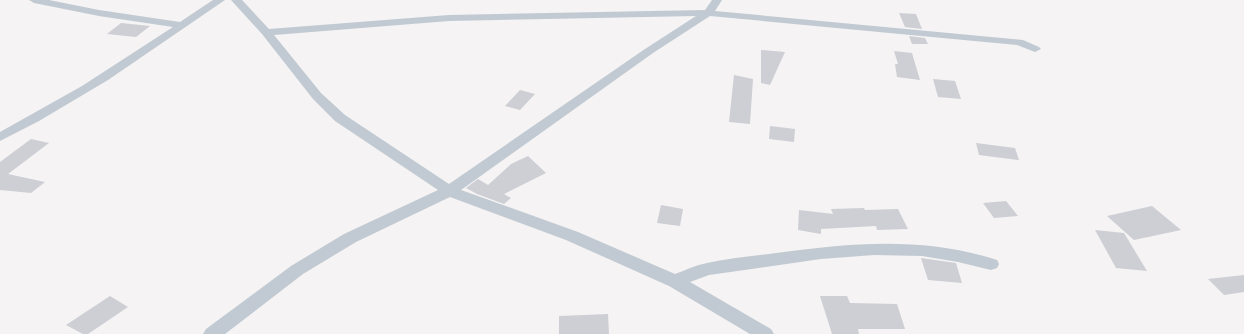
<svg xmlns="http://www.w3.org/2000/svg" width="1244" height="334" font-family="'PT Sans',sans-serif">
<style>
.building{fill:#cdcfd5}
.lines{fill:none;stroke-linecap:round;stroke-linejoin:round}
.minor{fill:#c1cad2;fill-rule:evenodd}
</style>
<rect width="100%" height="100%" fill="#f5f3f3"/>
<g class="building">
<path d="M 899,13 L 916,14 L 922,29 L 905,27 Z"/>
<path d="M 121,23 L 150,26 L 136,37 L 107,34 Z"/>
<path d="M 909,36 L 925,38 L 928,44 L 912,44 Z"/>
<path d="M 761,50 L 785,52 L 770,85 L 761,83 Z"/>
<path d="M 894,51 L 912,53 L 920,80 L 897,77 L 895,64 L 898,64 Z"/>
<path d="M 734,75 L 753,79 L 750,124 L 729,122 Z"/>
<path d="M 933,79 L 955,81 L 961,99 L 938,97 Z"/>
<path d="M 520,90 L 535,94 L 520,110 L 505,106 Z"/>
<path d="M 770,126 L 795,129 L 794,142 L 769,139 Z"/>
<path d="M 31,139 L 49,143 L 8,174 L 45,182 L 31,193 L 0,190 L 0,162 Z"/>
<path d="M 976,143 L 1015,148 L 1019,160 L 979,155 Z"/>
<path d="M 528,156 L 546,173 L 504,194 L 511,198 L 504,204 L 477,194 L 466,188 L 478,179 L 488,185 L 511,164 Z"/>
<path d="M 1006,201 L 1018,216 L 994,218 L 983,203 Z"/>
<path d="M 661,205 L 683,209 L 680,226 L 657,223 Z"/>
<path d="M 1152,206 L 1181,230 L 1134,240 L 1107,216 Z"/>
<path d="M 864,208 L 865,210 L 898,209 L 908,229 L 877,230 L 876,226 L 821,229 L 821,234 L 798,230 L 799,210 L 833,214 L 831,209 Z"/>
<path d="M 1095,230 L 1124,233 L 1147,271 L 1116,268 Z"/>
<path d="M 921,258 L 956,263 L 962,283 L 928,280 Z"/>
<path d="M 1244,275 L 1244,292 L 1224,295 L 1208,279 Z"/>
<path d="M 110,296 L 128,307 L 88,334 L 83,334 L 66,325 Z"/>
<path d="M 820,296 L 847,296 L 850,303 L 897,304 L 905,329 L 858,329 L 859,334 L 832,334 Z"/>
<path d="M 608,314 L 609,334 L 559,334 L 559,316 Z"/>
</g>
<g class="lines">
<g class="minor">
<path d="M 29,0 L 49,0 L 99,10 L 180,22 L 213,0 L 225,0 L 108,80 L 39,121 L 0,141 L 0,132 L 82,86 L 173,27 L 99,16 L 34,3 Z"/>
<path d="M 231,0 L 242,0 L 269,29 L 449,15 L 705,10 L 712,0 L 722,0 L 715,11 L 1023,40 L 1039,47 L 1041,49 L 1035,52 L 1017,45 L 710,16 L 653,53 L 461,190 L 578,232 L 675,274 C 686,270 696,265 707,263 C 730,258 754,256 776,253 C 851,243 923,236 997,260 L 999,264 L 997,268 L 991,270 L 958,262 L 922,256 L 874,255 L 821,259 L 709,275 L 690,282 L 771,329 L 774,334 L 750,334 L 669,286 L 566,240 L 450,197 L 356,242 L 303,274 L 225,334 L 203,334 L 206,329 L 291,266 L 344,234 L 438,190 L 335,121 L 313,99 L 262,34 ZM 696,16 L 645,49 L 449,184 L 345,115 L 321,93 L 274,35 L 449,21 Z"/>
</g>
</g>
</svg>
